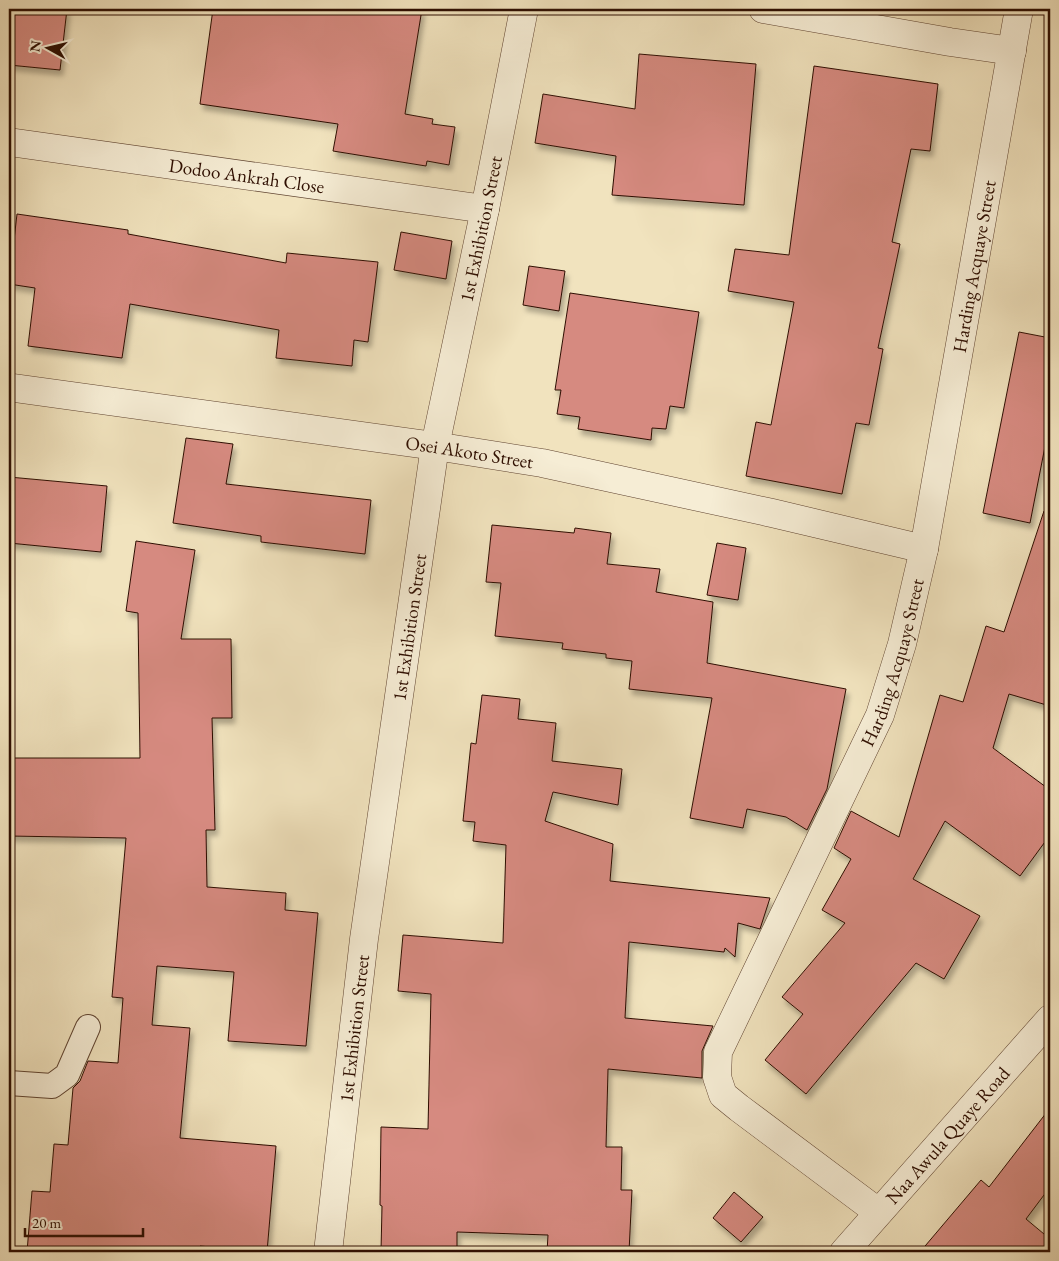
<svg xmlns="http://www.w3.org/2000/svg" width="1059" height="1261" font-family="'EB Garamond',serif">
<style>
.building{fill:#d68a80;stroke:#2e0e01;filter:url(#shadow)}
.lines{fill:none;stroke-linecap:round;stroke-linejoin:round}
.lane-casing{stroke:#5f4330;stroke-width:26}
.street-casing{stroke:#5f4330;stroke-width:29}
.lane{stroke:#f6edd5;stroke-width:24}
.street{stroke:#f6edd5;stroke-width:28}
.labels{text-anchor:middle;stroke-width:4;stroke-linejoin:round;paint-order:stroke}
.street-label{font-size:19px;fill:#2e0e01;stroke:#f6edd5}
</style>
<defs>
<filter id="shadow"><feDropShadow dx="3" dy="5.5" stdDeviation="2.5" flood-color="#0004"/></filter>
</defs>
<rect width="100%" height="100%" fill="#f1e3be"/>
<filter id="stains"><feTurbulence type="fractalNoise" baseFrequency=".004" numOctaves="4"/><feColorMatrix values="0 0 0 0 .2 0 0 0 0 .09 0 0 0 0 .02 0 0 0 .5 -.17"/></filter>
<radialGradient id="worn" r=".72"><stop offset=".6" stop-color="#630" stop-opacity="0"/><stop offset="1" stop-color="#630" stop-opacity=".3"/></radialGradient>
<g class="building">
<path d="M 9,9 L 67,9 L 60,70 L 9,65 Z"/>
<path d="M 213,9 L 422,9 L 405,114 L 433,119 L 432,124 L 455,127 L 449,165 L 427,161 L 426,166 L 333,151 L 338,124 L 200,104 Z"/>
<path d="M 639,54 L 756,64 L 744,205 L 612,195 L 616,156 L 535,143 L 543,94 L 635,109 Z"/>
<path d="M 814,66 L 938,84 L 930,151 L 911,149 L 892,242 L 900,244 L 878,348 L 883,349 L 869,425 L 856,423 L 842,494 L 746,476 L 756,422 L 771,425 L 794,302 L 728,291 L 735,249 L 789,255 Z"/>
<path d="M 17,214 L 128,230 L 128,234 L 286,263 L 287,253 L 378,262 L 368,342 L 354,340 L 352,366 L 276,358 L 279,330 L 130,304 L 122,358 L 28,346 L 35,288 L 9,284 Z"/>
<path d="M 401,232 L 452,241 L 446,279 L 394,270 Z"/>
<path d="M 529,266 L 565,271 L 559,311 L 523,305 Z"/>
<path d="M 570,293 L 699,312 L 684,408 L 670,406 L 666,429 L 652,428 L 651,440 L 578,429 L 580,417 L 557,414 L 561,390 L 555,390 Z"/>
<path d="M 1019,332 L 1050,338 L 1050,421 L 1030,523 L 983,513 Z"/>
<path d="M 186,438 L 233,444 L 226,484 L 371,500 L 365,554 L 261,542 L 261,536 L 173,523 Z"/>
<path d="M 9,477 L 107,486 L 101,552 L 9,543 Z"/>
<path d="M 1044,511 L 1050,512 L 1050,706 L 1009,694 L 993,748 L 1050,790 L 1050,835 L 1020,876 L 945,821 L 913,879 L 980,916 L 944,979 L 916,963 L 806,1094 L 765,1060 L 803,1014 L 782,997 L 845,923 L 822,910 L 851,859 L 834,848 L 851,811 L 899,837 L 940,695 L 963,702 L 986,626 L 1004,632 Z"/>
<path d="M 492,525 L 574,533 L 575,528 L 611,533 L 607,564 L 660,569 L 656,592 L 713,602 L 707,663 L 846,689 L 827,789 L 807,830 L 786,817 L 747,809 L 743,828 L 690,818 L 712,698 L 629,689 L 632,661 L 606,658 L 606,654 L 562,649 L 563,643 L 495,636 L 501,583 L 486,582 Z"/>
<path d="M 136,541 L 195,550 L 181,639 L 231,639 L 232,718 L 212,718 L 215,830 L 206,830 L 207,887 L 286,893 L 285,910 L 318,913 L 306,1046 L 228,1041 L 234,972 L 157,966 L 152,1025 L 190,1028 L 180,1138 L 276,1146 L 267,1252 L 200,1246 L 200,1252 L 27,1252 L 32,1191 L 50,1192 L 54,1144 L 68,1145 L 73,1088 L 80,1081 L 88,1061 L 118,1063 L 123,998 L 112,997 L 126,838 L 9,836 L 9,758 L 140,758 L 138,613 L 126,611 Z"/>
<path d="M 717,543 L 746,548 L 738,600 L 707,595 Z"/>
<path d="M 482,695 L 520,699 L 518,719 L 556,723 L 552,761 L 622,769 L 618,805 L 553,792 L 545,821 L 613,844 L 610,881 L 770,898 L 760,929 L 738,923 L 735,957 L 725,948 L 724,952 L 629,942 L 625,1018 L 713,1026 L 702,1051 L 702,1078 L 608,1069 L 606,1147 L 622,1147 L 621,1190 L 632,1190 L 629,1252 L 547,1252 L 548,1235 L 457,1232 L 457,1247 L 416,1247 L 416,1252 L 381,1252 L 382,1206 L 380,1205 L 381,1127 L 428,1129 L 431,994 L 398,991 L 403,935 L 503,943 L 506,845 L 473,841 L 475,822 L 463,821 L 471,743 L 476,744 Z"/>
<path d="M 1050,1108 L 1050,1187 L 1026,1219 L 1050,1239 L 1050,1252 L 920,1252 L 981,1180 L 989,1187 Z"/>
<path d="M 734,1192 L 763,1217 L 741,1242 L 713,1218 Z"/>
</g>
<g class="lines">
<g class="lane-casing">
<path id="lane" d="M 9,1083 L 52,1086 L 67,1075 L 88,1027"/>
</g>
<g class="street-casing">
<g id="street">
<path d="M 763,9 L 950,42 L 1012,51"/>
<path id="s1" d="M 9,142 L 485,209"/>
<path id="s2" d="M 9,388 L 14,388 L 435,446 L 542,463 L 772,513 L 924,549"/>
<path id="s3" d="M 878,1212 L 739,1108 L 723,1095 L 717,1077 L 718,1052 L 880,715 L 902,644 L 924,549 L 1019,9"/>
<path id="s4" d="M 328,1252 L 364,939 L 435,446 L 485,209 L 524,9"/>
<path id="s5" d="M 844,1252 L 1050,1019"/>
</g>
</g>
<use href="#lane" class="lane"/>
<use href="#street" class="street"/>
</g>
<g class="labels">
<g class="street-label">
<text dy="7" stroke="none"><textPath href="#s1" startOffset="240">Dodoo Ankrah Close</textPath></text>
<text dy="7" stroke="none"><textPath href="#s4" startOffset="1035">1st Exhibition Street</textPath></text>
<text dy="7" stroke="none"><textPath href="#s3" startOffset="1071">Harding Acquaye Street</textPath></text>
<text dy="7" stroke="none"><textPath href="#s2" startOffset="465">Osei Akoto Street</textPath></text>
<text dy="7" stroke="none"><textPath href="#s4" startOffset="630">1st Exhibition Street</textPath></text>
<text dy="7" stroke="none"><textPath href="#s3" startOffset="666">Harding Acquaye Street</textPath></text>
<text dy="7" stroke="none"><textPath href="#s4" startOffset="225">1st Exhibition Street</textPath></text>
<text dy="7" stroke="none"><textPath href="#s5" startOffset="156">Naa Awula Quaye Road</textPath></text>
</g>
</g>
<rect width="1059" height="1261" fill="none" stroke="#f1e3be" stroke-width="30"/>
<rect x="10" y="10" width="1039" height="1241" fill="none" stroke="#2e0e01" stroke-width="2.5"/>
<rect x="15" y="15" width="1029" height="1231" fill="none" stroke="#2e0e01"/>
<g transform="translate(48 48) rotate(278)" stroke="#f6edd5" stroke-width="4" paint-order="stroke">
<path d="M0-4L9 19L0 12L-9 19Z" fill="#2e0e01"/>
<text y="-8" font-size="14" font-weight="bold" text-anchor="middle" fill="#2e0e01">N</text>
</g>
<path d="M25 1228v8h118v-8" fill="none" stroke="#2e0e01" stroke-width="2.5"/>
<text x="32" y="1228" font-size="15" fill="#2e0e01" stroke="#f6edd5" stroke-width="4" paint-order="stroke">20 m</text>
<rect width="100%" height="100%" filter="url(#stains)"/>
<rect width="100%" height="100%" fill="url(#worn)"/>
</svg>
